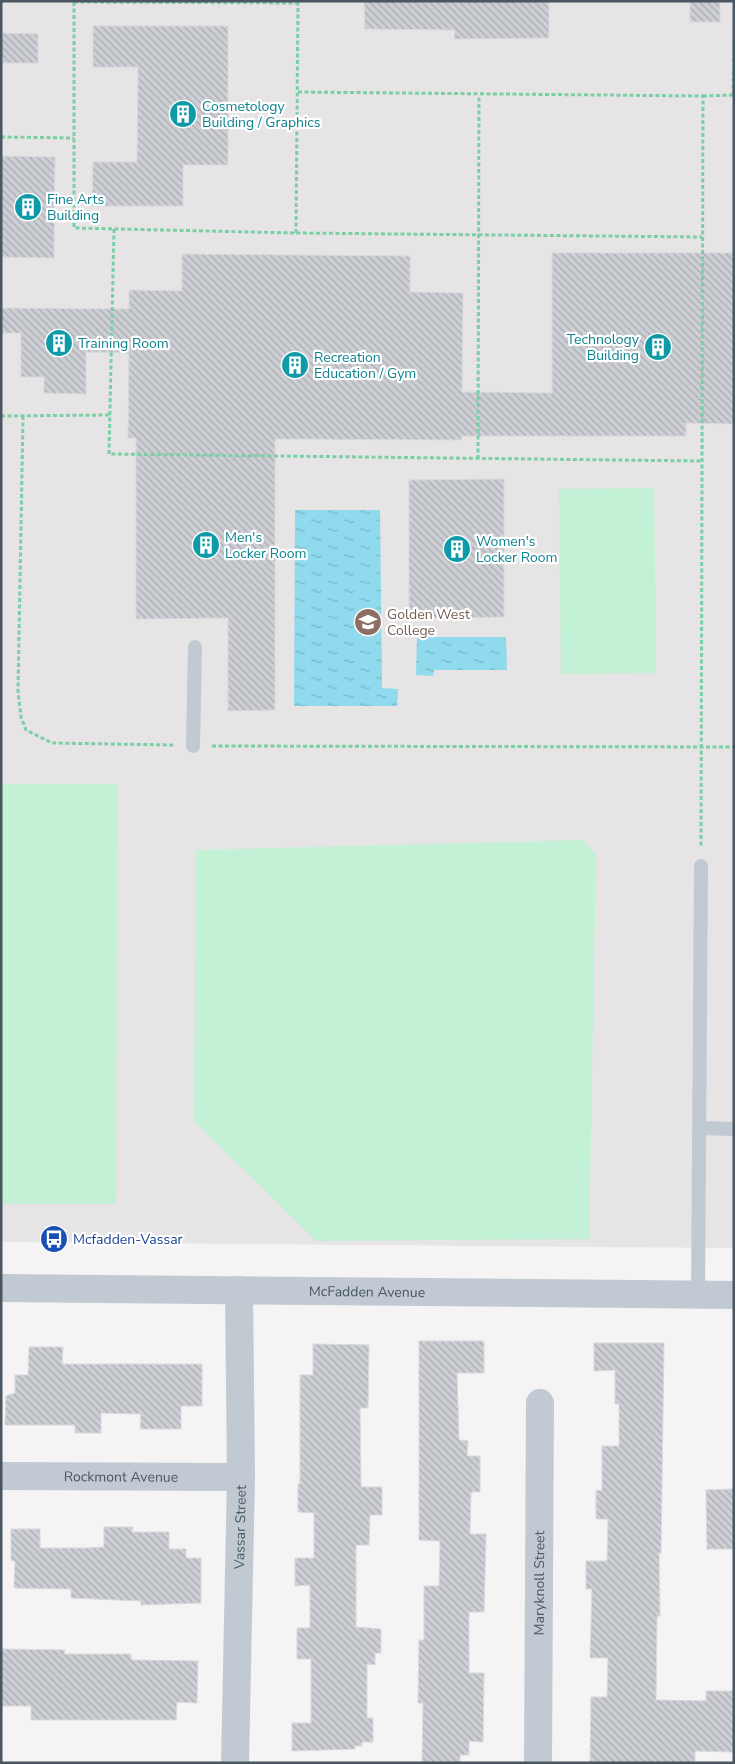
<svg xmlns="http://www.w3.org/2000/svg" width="735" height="1764" font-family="'Nunito Sans',sans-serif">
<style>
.education{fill:#e6e4e5}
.pitch{fill:#c3f1d5}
.water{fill:url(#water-ripples)}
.building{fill:url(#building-back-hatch);stroke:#d7d9de}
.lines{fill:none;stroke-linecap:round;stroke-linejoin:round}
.path{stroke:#7ad0a6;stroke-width:3;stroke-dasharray:4 2.5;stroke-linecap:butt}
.service{stroke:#c1cad2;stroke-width:14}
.minor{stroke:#c1cad2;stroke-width:28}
.tertiary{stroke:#c1cad2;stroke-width:28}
.labels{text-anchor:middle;stroke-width:4.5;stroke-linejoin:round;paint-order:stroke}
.culture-label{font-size:14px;fill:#0d838f;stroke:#fff;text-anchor:start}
.education-label{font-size:14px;fill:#785e54;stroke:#fff;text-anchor:start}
.transit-label{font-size:14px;fill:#164399;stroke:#fff;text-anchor:start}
.street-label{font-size:14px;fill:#4a5661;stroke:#fff}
</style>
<defs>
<pattern id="water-ripples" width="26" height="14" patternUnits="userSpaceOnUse" patternTransform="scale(1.25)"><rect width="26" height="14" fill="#90daee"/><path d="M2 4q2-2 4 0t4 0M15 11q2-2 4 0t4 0" fill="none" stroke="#78b4c4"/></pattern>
<pattern id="building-back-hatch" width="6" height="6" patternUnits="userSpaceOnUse" patternTransform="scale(1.25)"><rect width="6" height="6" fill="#cdcfd5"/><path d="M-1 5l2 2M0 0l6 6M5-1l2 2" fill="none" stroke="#a8abb0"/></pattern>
</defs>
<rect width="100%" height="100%" fill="#f5f3f3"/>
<path class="education" d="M 1,1 L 734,1 L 734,1248 L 1,1242 Z"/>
<g class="pitch">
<path d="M 654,488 L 656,673 L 561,674 L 559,489 Z"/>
<path d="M 1,784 L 117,784 L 116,1204 L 1,1204 Z"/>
<path d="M 583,840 L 596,854 L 589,1239 L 316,1241 L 194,1121 L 196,850 Z"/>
</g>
<g class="water">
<path d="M 295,510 L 380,510 L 382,688 L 398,689 L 397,706 L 294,706 Z"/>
<path d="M 417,637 L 506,637 L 507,670 L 434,670 L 433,676 L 416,675 Z"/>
</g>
<g class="building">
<path d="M 364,1 L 549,1 L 549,38 L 454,39 L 455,30 L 365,29 Z"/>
<rect x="690" y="1" width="30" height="21"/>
<path d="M 93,26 L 228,26 L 228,165 L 183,165 L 183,206 L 92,206 L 93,162 L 137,162 L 138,67 L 93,67 Z"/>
<path d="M 1,33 L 38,34 L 38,63 L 1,63 Z"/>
<path d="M 1,156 L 55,157 L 54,258 L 1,257 Z"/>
<path d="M 552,253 L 734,253 L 734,424 L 686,423 L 686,436 L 462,436 L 461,440 L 275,439 L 275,710 L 228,711 L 228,618 L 136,619 L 136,438 L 128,438 L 129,353 L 86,352 L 86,394 L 44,393 L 44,377 L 21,377 L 21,333 L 1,333 L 1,308 L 129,309 L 129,290 L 182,291 L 182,254 L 410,256 L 410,292 L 463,293 L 462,392 L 552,393 Z"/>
<path d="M 504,479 L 504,617 L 409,618 L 409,480 Z"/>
<path d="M 419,1341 L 484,1341 L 484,1373 L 457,1373 L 459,1440 L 468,1441 L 467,1456 L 480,1456 L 480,1492 L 471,1492 L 470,1534 L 486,1534 L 484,1612 L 469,1612 L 469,1673 L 484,1673 L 483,1742 L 469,1741 L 469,1755 L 460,1755 L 460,1763 L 422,1763 L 423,1703 L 418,1703 L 419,1640 L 424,1640 L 424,1586 L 439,1586 L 440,1541 L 419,1540 Z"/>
<path d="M 594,1343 L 664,1343 L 661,1553 L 659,1553 L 660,1616 L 657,1616 L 656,1700 L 706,1701 L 706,1691 L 734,1691 L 734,1752 L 695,1751 L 695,1763 L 590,1763 L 591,1697 L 607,1697 L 608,1658 L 590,1658 L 592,1589 L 586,1589 L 586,1561 L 607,1561 L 608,1519 L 596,1519 L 596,1490 L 602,1491 L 602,1446 L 619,1446 L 619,1404 L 615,1404 L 615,1370 L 594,1371 Z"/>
<path d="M 313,1344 L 369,1345 L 368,1408 L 360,1408 L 361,1487 L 382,1487 L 382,1515 L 370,1515 L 369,1545 L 356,1545 L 356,1627 L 381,1629 L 381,1653 L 375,1653 L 375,1665 L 367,1664 L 367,1718 L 373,1718 L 373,1742 L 362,1742 L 362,1746 L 355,1746 L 355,1749 L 292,1751 L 292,1723 L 311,1723 L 311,1659 L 297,1659 L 297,1628 L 310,1628 L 310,1585 L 295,1586 L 295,1558 L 314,1558 L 314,1513 L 298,1512 L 298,1484 L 300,1484 L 300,1375 L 313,1375 Z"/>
<path d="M 29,1347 L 63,1347 L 62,1364 L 202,1364 L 202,1406 L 181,1406 L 181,1429 L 140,1429 L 141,1414 L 101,1413 L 101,1433 L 75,1433 L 75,1425 L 5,1425 L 6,1396 L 15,1393 L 15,1375 L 28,1375 Z"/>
<path d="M 734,1489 L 734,1549 L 707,1549 L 706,1490 Z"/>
<path d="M 104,1527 L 133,1527 L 132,1532 L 169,1532 L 169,1549 L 186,1549 L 186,1558 L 201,1558 L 201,1603 L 141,1605 L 141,1601 L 71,1598 L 71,1589 L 14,1588 L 15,1561 L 11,1561 L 11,1529 L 40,1529 L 40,1548 L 88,1548 L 104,1547 Z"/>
<path d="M 1,1649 L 65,1650 L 64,1654 L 131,1654 L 131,1660 L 198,1661 L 197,1703 L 177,1702 L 176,1720 L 31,1720 L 31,1706 L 1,1706 Z"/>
</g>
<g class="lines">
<g class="path">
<path d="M 74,2 L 74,228 L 296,233 L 702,237"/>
<path d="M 74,2 L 298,3"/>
<path d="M 298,92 L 703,96 L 701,848"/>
<path d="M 733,95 L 734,40"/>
<path d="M 703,96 L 734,95"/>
<path d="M 1,137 L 74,138"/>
<path d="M 114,229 L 109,454 L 701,461"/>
<path d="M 296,233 L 298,1"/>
<path d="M 1,416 L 110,415"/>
<path d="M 23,416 L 18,691 L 21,717 L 26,730 L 52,743 L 173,745"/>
<path d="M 478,459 L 479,95"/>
<path d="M 212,746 L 734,747"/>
</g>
<g class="service">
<path d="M 193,746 L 195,647"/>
<path d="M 700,1128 L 734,1129"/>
<path d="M 698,1295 L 701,866"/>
</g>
<g class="minor">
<path id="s1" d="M 1,1476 L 241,1477"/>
<path id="s2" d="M 235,1763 L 241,1477 L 239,1290"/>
<path id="s3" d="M 538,1763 L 540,1403"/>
</g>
<path class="tertiary" id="s4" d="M 1,1288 L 734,1295"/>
</g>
<defs>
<g id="building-disc" transform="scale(1.4375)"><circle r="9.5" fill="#0f9aa8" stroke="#fff"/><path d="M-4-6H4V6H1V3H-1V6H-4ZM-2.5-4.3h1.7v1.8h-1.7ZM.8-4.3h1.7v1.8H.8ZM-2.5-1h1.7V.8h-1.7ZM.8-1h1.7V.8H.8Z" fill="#fff"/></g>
<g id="university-disc" transform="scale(1.4375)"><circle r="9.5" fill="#8d6e63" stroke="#fff"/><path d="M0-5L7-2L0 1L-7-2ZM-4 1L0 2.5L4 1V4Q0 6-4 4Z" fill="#fff"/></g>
<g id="bus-disc" transform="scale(1.4375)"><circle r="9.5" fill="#1a4fb4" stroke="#fff"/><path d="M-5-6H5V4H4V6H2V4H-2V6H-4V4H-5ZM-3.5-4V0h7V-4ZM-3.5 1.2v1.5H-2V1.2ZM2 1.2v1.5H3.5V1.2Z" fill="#fff"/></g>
</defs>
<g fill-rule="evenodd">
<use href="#building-disc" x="183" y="114"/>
<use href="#building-disc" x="28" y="207"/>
<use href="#building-disc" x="59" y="343"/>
<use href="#building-disc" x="658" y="347"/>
<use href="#building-disc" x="295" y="365"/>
<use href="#building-disc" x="206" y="545"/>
<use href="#building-disc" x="457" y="549"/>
<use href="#university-disc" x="368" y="622"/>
<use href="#bus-disc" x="54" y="1239"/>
</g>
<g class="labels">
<g class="culture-label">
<text x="202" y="111">Cosmetology<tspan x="202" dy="16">Building / Graphics</tspan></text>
<text x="47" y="204">Fine Arts<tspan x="47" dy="16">Building</tspan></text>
<text x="639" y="344" text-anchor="end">Technology<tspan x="639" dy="16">Building</tspan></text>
<text x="78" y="348">Training Room</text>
<text x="314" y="362">Recreation<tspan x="314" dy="16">Education / Gym</tspan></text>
<text x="225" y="542">Men's<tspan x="225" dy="16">Locker Room</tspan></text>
<text x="476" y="546">Women's<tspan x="476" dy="16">Locker Room</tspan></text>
</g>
<g class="education-label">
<text x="387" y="619">Golden West<tspan x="387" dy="16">College</tspan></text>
</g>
<g class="transit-label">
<text x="73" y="1244">Mcfadden-Vassar</text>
</g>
<g class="street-label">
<text dy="5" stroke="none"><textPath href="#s4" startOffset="366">McFadden Avenue</textPath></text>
<text dy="5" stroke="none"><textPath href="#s1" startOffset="120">Rockmont Avenue</textPath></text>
<text dy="5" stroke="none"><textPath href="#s2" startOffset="236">Vassar Street</textPath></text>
<text dy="5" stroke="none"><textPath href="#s3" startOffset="180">Maryknoll Street</textPath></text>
</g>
</g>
<rect width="735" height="1764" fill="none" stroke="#4a5661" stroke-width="5"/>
</svg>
